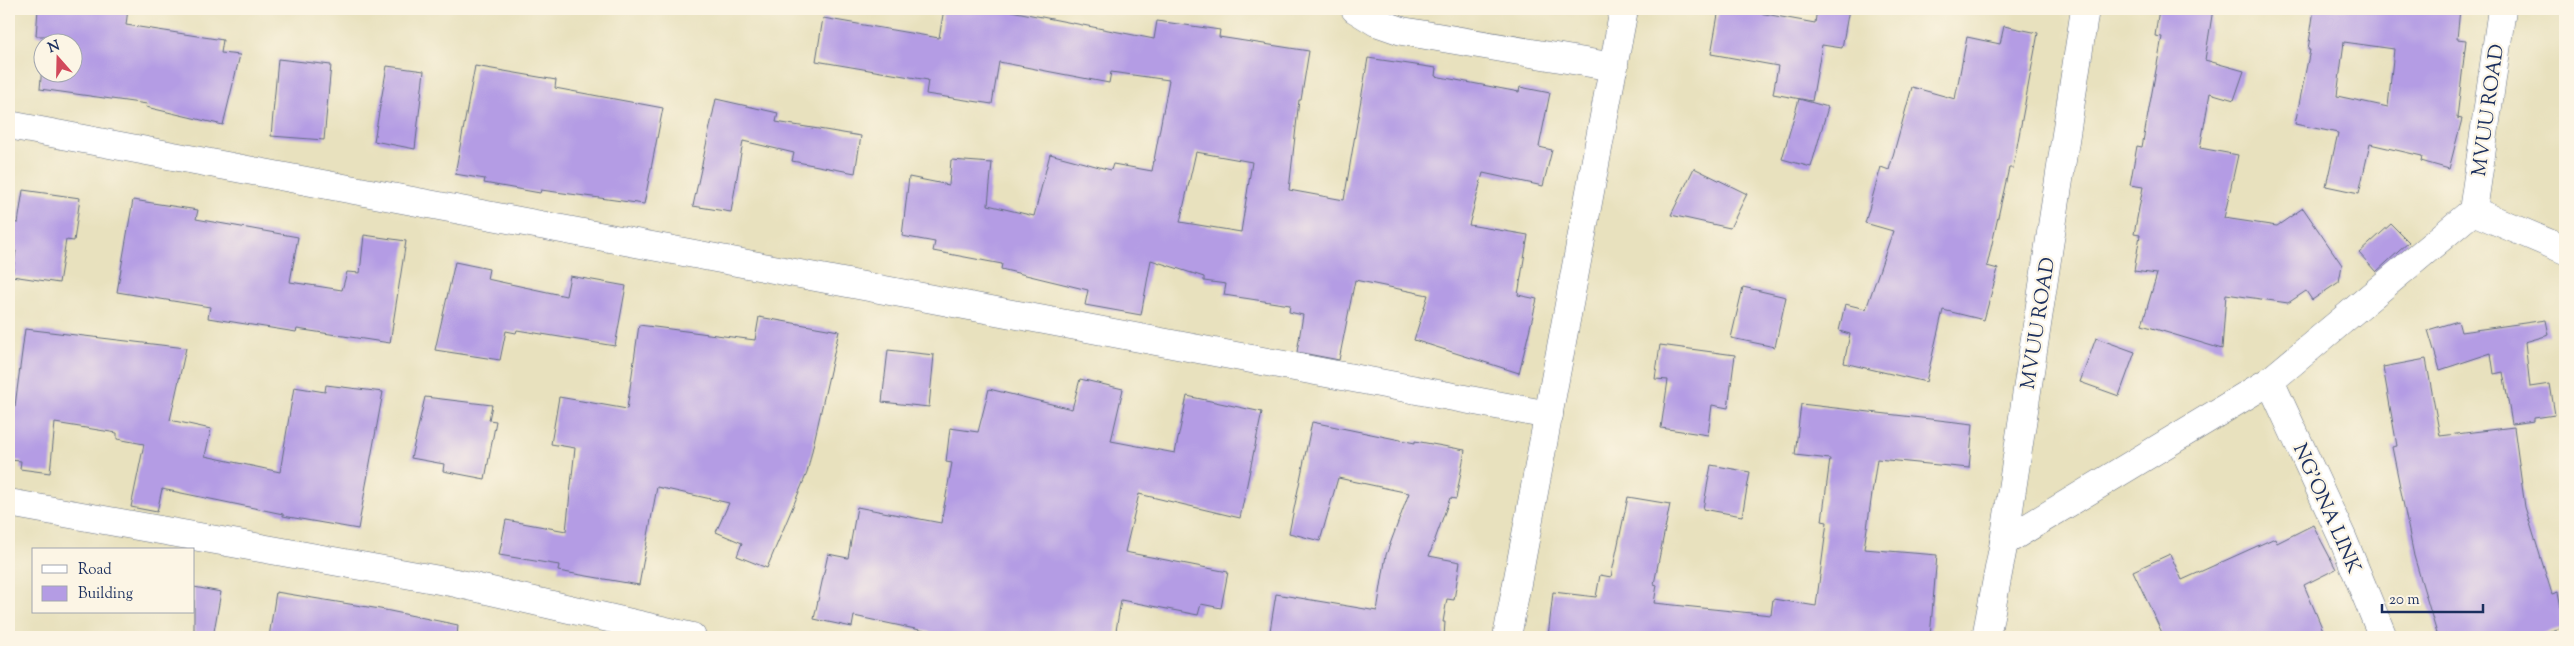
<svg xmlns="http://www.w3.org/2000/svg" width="2574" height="646" font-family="'Sorts Mill Goudy',serif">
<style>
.building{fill:#b49ce4;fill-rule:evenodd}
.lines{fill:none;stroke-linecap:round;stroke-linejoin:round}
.minor-casing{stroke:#636d80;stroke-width:29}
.tertiary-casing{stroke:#636d80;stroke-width:29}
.minor{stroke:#fff;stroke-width:28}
.tertiary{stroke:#fff;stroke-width:28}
.labels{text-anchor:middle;stroke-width:4.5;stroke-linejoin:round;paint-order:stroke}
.street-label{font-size:20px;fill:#1b2f5e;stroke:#fcf5e5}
</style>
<rect width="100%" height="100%" fill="#fcf5e5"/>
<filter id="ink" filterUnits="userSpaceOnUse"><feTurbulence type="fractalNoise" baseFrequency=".02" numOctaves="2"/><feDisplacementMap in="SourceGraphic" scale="10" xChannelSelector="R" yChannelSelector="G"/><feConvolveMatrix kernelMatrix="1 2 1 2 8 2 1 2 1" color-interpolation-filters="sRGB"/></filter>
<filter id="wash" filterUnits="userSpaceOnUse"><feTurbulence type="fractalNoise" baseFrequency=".0096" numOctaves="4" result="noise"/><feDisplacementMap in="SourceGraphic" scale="20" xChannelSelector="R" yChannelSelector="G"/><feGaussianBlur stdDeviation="1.12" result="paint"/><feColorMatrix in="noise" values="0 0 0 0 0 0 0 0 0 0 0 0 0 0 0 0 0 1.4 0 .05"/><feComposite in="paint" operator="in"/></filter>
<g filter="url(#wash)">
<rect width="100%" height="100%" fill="#e8e1be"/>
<g id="blocks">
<g class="building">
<path d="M 38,9 L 128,9 L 126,25 L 223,40 L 221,53 L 240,55 L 223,125 L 146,107 L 147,104 L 40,89 L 42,67 L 42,72 L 72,72 L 72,42 L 46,42 L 46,36 L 36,36 Z"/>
<path d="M 944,9 L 1001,9 L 1154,39 L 1157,21 L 1220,30 L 1219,37 L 1309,51 L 1301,100 L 1299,100 L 1289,190 L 1344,200 L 1368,58 L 1436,68 L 1435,76 L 1519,92 L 1520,87 L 1550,93 L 1539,147 L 1552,150 L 1543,186 L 1483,173 L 1469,225 L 1528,235 L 1518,295 L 1537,299 L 1519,373 L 1414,340 L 1428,295 L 1355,280 L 1339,360 L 1297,352 L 1303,315 L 1289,312 L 1290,305 L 1224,295 L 1226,284 L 1204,281 L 1204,277 L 1151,260 L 1141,315 L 1085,305 L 1088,290 L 1001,269 L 1002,264 L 933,251 L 935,242 L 902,236 L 909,177 L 949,185 L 951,160 L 992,163 L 988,205 L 1034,216 L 1050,154 L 1111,170 L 1113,164 L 1152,171 L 1169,80 L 1111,72 L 1109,83 L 999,62 L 992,104 L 926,94 L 928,80 L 816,61 L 823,18 L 939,38 ZM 1196,152 L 1252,162 L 1241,232 L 1180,222 Z"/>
<path d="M 1719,9 L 1737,9 L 1815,23 L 1817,9 L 1849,9 L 1842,48 L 1822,45 L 1812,101 L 1773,94 L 1778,66 L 1711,54 Z"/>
<path d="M 2159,9 L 2213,9 L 2205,60 L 2244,71 L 2234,100 L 2210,93 L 2200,148 L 2238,155 L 2224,218 L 2277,226 L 2303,208 L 2342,265 L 2339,282 L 2312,300 L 2306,291 L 2288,303 L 2226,294 L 2222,349 L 2142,325 L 2157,274 L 2134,271 L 2140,235 L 2134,234 L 2143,187 L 2130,185 L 2137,146 L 2142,147 L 2162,37 L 2155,36 Z"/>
<path d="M 2314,9 L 2460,9 L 2457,39 L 2466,40 L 2457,118 L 2462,119 L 2449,169 L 2421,161 L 2422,156 L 2370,144 L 2359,193 L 2326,186 L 2338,133 L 2295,124 L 2310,50 L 2308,50 ZM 2344,42 L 2394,49 L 2388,107 L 2337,96 Z"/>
<path d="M 2004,26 L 2038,33 L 2013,168 L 2009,168 L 1987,266 L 1998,269 L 1984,320 L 1943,310 L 1926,382 L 1844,363 L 1850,334 L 1839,331 L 1845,304 L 1866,309 L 1893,231 L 1865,223 L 1881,167 L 1889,170 L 1912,87 L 1955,99 L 1967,37 L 2000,44 Z"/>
<path d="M 278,59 L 331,65 L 324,140 L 271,136 Z"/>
<path d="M 387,66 L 424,71 L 415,149 L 374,141 Z"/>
<path d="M 475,66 L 556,80 L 555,88 L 663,108 L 644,204 L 541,190 L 540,193 L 484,183 L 485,179 L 455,174 Z"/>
<path d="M 716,99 L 778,113 L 776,122 L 861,136 L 855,173 L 792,161 L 794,153 L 743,141 L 731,212 L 693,206 Z"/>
<path d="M 1799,99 L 1828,107 L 1811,167 L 1782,159 Z"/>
<path d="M 1694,168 L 1747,194 L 1730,228 L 1671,215 Z"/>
<path d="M 23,190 L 80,198 L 74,241 L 66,240 L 59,283 L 12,276 L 16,251 L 9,250 L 9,222 L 18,223 Z"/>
<path d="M 133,200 L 198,210 L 196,219 L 298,237 L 290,282 L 342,290 L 347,272 L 360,273 L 364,235 L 406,241 L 390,343 L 297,329 L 296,332 L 208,318 L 210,307 L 117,292 Z"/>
<path d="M 2391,224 L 2409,242 L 2376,272 L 2359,253 Z"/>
<path d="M 455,262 L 489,269 L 487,279 L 566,296 L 570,276 L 626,286 L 615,346 L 517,330 L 516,333 L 506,331 L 500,360 L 435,350 Z"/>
<path d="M 1743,287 L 1786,297 L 1775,347 L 1731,338 Z"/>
<path d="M 759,317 L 839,331 L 807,473 L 767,568 L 737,556 L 742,543 L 716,532 L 729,503 L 657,487 L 639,585 L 558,571 L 559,565 L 499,555 L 506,520 L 566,531 L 575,448 L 551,444 L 559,397 L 627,409 L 639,325 L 755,340 Z"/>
<path d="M 2546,320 L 2549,335 L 2525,342 L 2530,387 L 2550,384 L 2555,415 L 2534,418 L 2534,421 L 2512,424 L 2503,372 L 2494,374 L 2491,353 L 2440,370 L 2428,330 L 2458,321 L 2461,332 Z"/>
<path d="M 25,329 L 186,348 L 170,420 L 211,429 L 205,456 L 280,472 L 294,387 L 325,392 L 326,385 L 383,392 L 358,529 L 283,516 L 283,514 L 162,489 L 157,512 L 131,507 L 144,444 L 117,439 L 117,433 L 55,423 L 50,473 L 20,469 L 21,461 L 9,460 L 9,405 L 15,406 Z"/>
<path d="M 2096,338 L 2135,352 L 2119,396 L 2080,382 Z"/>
<path d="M 1660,345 L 1735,355 L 1728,408 L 1712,405 L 1708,435 L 1661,428 L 1668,380 L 1655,379 Z"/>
<path d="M 888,350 L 934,355 L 929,407 L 882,402 Z"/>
<path d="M 2426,359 L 2440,436 L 2514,427 L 2525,507 L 2552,594 L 2558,592 L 2565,627 L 2529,637 L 2438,637 L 2414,556 L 2392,447 L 2397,446 L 2383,367 Z"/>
<path d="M 1080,379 L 1123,389 L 1111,441 L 1175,453 L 1187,396 L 1262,412 L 1240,518 L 1139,494 L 1125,552 L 1228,572 L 1221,608 L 1201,604 L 1198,615 L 1121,600 L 1115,637 L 953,637 L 854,616 L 852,627 L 814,619 L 828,554 L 848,558 L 857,507 L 941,523 L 952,463 L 946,462 L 950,428 L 978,432 L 989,389 L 1072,409 Z"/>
<path d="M 425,397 L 492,405 L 489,420 L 496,421 L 485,479 L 443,471 L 444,464 L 411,458 Z"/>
<path d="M 1801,404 L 1973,424 L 1969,468 L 1877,459 L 1864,549 L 1937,555 L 1930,637 L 1548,637 L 1553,592 L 1596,597 L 1600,575 L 1611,577 L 1628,497 L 1670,504 L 1654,584 L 1657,585 L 1654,603 L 1771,615 L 1773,599 L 1816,606 L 1827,522 L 1822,521 L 1830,459 L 1795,455 Z"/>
<path d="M 1312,422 L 1415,443 L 1415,441 L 1465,450 L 1456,499 L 1450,498 L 1429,556 L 1460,562 L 1454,600 L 1447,599 L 1443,622 L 1445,622 L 1444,637 L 1269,637 L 1276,594 L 1377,611 L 1386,555 L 1409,493 L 1338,478 L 1320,541 L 1289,533 Z"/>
<path d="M 1711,465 L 1750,472 L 1742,516 L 1703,509 Z"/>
<path d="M 2313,525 L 2336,569 L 2304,585 L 2326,637 L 2164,637 L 2133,571 L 2170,554 L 2182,580 L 2275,538 L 2277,543 Z"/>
<path d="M 194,587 L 221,592 L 213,637 L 194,637 Z"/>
<path d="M 276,592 L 380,609 L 458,625 L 457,637 L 269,637 Z"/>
</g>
</g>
</g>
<g filter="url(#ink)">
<use href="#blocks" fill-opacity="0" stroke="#636d80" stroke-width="1"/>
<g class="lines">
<g class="minor-casing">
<g id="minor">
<path d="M 1355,9 L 1376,22 L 1402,31 L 1614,67"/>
<path d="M 9,125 L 1549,415"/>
<path d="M 2473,211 L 2502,9"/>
<path d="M 2473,211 L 2565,250"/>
<path d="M 2270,381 L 2342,537 L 2383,637"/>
<path d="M 9,503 L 456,583 L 692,637"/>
<path d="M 2004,542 L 2270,381 L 2473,211"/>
<path d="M 1986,637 L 2004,542 L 2085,9"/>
</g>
</g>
<g class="tertiary-casing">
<path id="tertiary" d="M 1507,637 L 1624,9"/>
</g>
<use href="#minor" class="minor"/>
<use href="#tertiary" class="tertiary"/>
</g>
</g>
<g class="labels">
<g class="street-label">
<text transform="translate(2487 110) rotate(-82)" y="7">MVUU ROAD</text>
<text transform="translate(2037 323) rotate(-81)" y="7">MVUU ROAD</text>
<text transform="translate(2328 508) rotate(66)" y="7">NG'ONA LINK</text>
</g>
</g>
<rect width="2574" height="646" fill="none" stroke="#fcf5e5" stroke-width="30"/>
<rect x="32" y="548" width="162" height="65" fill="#fcf5e5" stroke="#a2a6af"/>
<rect x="42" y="565" width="25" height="8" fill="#ffffff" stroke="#a2a6af"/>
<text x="78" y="574" font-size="15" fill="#1b2f5e">Road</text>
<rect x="42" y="586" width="25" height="15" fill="#b49ce4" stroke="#a2a6af"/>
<text x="78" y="598" font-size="15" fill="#1b2f5e">Building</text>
<g transform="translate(58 58) rotate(340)"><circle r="24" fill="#fcf5e5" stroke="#a2a6af"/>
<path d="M0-4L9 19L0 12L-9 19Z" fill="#d1495b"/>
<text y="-8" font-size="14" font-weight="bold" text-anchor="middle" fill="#1b2f5e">N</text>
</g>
<path d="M2382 604v8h101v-8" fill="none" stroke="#1b2f5e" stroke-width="2.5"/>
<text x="2389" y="604" font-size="15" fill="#1b2f5e" stroke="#fcf5e5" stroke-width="4" paint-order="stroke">20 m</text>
</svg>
